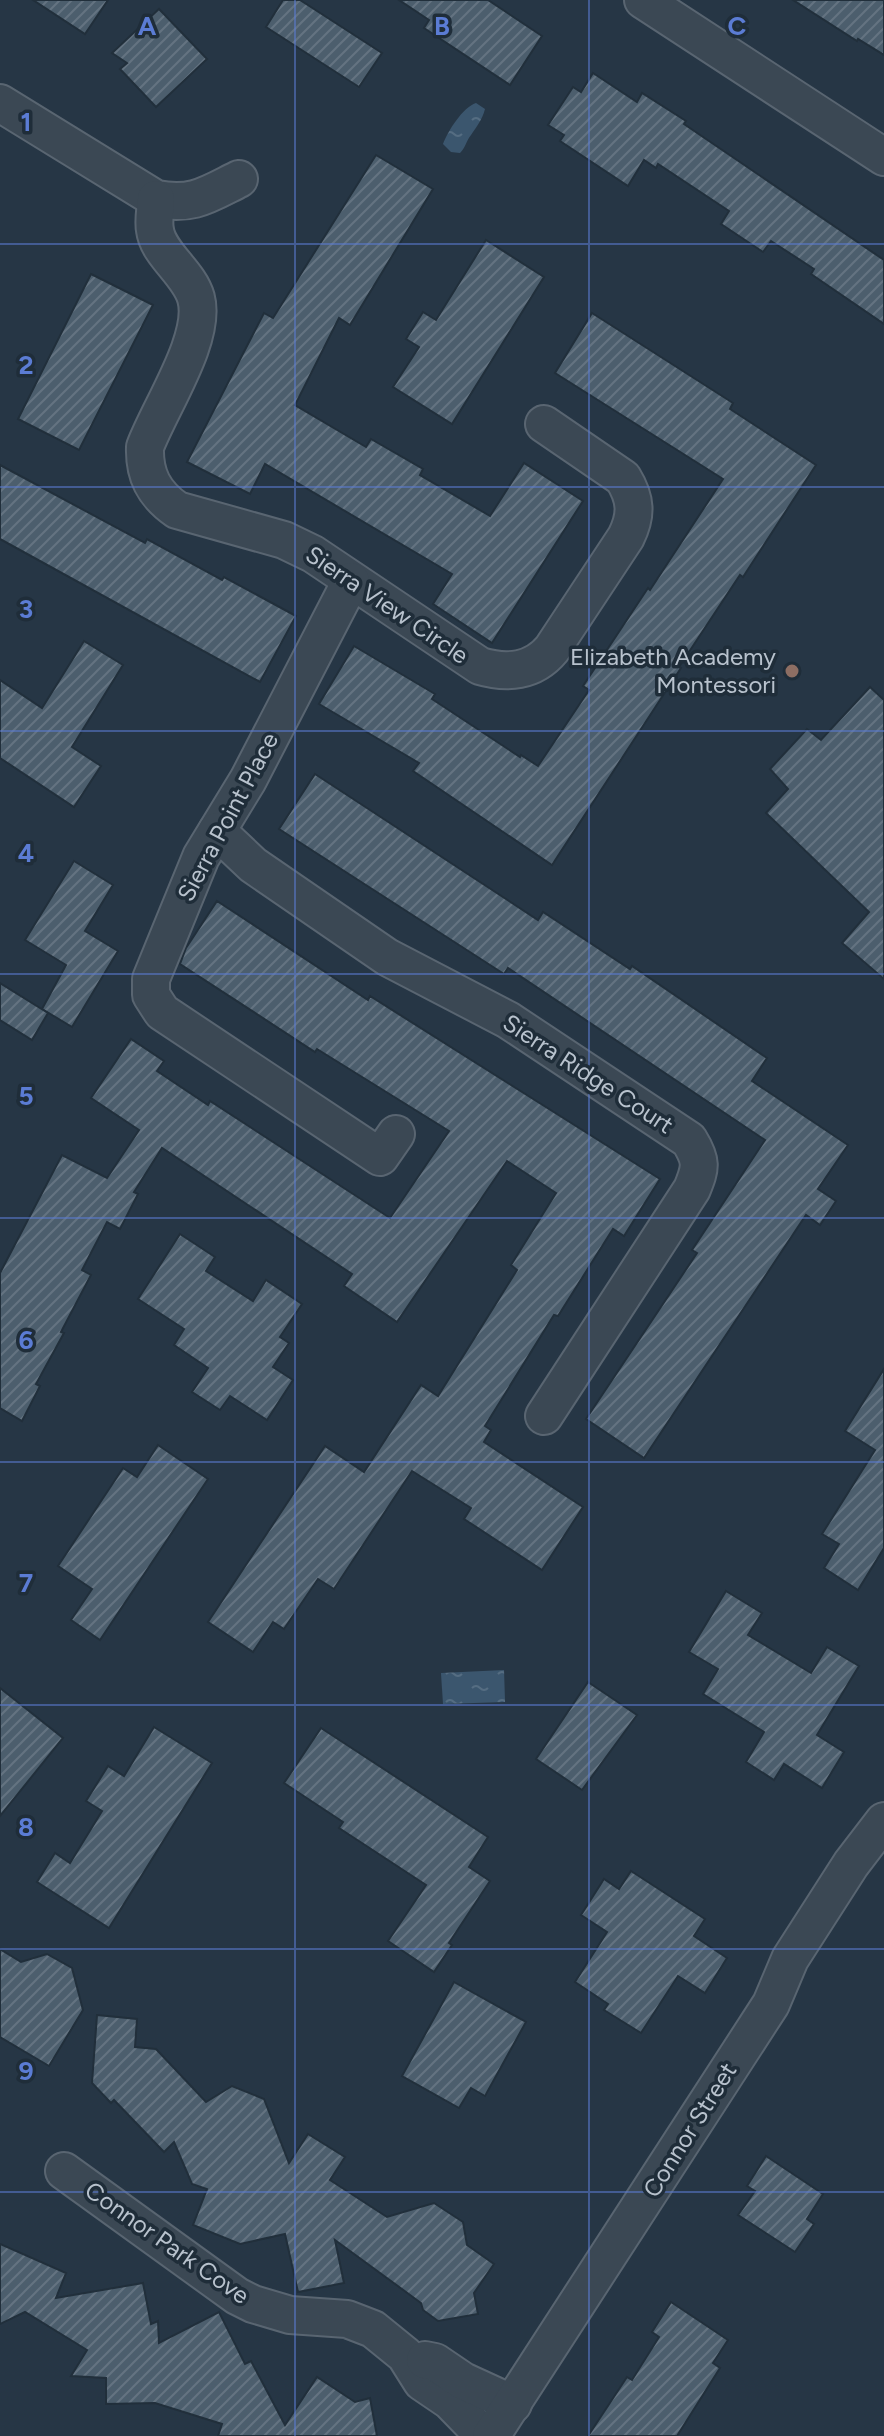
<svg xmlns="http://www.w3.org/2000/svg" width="884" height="2436" font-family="Figtree,sans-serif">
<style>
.water{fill:url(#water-ripples)}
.building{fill:url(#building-hatch);stroke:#212f3b;stroke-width:2}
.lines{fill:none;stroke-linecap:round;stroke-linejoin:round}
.minor-casing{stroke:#596571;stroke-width:40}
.minor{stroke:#3b4854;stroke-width:36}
.grid{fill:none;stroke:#5b7cd4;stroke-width:2;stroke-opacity:0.55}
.education-dot{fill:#8d6e63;stroke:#1f2d39;stroke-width:3}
.labels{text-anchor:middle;stroke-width:7;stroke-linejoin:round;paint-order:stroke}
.street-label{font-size:24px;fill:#b8c2cd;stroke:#1f2d39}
.poi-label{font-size:24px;fill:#b8c2cd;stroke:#1f2d39;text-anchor:end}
.grid-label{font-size:26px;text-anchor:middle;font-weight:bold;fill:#5b7cd4;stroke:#1f2d39;stroke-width:7;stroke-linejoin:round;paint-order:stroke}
</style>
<defs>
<pattern id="water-ripples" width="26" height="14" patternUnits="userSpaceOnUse" patternTransform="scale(2)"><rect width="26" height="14" fill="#3b566e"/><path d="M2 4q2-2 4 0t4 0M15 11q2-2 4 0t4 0" fill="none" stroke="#556d82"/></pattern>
<pattern id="building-hatch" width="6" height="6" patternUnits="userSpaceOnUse" patternTransform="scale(2)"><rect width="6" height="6" fill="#4c5e6d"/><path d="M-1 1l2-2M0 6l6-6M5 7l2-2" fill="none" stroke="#647381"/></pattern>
</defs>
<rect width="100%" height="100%" fill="#263645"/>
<g class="water">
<path d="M 476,103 L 485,109 C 482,120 477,126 471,135 C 466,141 466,147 460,153 L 451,152 L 443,144 C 448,131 463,107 476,103 Z"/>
<path d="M 504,1670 L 505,1702 L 443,1704 L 441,1673 Z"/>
</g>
<g class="building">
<path d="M 33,0 L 108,0 L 85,34 Z"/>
<path d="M 283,0 L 300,0 L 382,53 L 359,87 L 266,27 Z"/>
<path d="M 399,0 L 488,0 L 542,36 L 510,85 L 424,28 L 429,20 Z"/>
<path d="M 793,0 L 884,0 L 884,55 L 858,39 L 857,41 Z"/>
<path d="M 159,9 L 207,59 L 156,107 L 120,69 L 127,63 L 112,53 Z"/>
<path d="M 593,73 L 637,102 L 642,93 L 686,121 L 684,124 L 884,260 L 884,324 L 811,274 L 814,269 L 771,241 L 763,252 L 721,224 L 729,211 L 658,164 L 656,168 L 644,160 L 628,186 L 560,141 L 564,135 L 548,125 L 573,87 L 581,92 Z"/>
<path d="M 376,155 L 433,189 L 350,325 L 339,318 L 295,405 L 366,447 L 371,439 L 423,469 L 420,475 L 490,516 L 524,463 L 583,501 L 492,643 L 433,604 L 452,574 L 265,464 L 250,494 L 187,462 L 264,313 L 273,318 Z"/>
<path d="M 486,240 L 544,277 L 452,424 L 393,387 L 419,347 L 406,339 L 423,312 L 436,320 Z"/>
<path d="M 91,274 L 153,305 L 79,450 L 18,419 Z"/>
<path d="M 592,313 L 733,403 L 730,409 L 816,465 L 743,577 L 740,575 L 679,667 L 681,668 L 552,865 L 413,771 L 419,763 L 319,704 L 354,646 L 435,694 L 432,699 L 520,757 L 521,755 L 538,766 L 589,690 L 583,686 L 648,588 L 650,590 L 723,479 L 555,373 Z"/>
<path d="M 0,465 L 145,543 L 147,539 L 222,580 L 224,577 L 296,616 L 260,682 L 0,539 Z"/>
<path d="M 84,641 L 123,665 L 72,747 L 101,766 L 74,807 L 0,758 L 0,680 L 42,708 Z"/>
<path d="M 870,687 L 884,700 L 884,979 L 842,943 L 869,912 L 766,813 L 788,789 L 770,769 L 807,729 L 821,740 Z"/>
<path d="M 315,774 L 538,920 L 543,912 L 630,969 L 632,966 L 767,1058 L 752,1081 L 848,1145 L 818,1189 L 836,1201 L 820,1225 L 806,1215 L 644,1458 L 586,1419 L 697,1253 L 692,1250 L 765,1140 L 508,968 L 504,974 L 279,829 Z"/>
<path d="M 74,861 L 113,885 L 85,931 L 118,951 L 72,1027 L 42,1009 L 66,965 L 25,940 Z"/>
<path d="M 217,901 L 368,1000 L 370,996 L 660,1179 L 624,1236 L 613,1229 L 558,1316 L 554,1315 L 485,1426 L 491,1430 L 484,1442 L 583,1507 L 542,1570 L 464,1519 L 471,1508 L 412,1471 L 334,1589 L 318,1579 L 284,1629 L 273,1622 L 253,1652 L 208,1622 L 325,1446 L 364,1472 L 421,1385 L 438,1396 L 517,1270 L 511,1265 L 556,1193 L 507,1161 L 397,1322 L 344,1286 L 352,1274 L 162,1148 L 134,1192 L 138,1194 L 120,1229 L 107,1222 L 82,1270 L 91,1275 L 61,1332 L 64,1333 L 36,1384 L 40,1386 L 22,1421 L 0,1408 L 0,1273 L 62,1155 L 107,1178 L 139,1130 L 91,1098 L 131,1039 L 164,1061 L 157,1071 L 208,1105 L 210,1101 L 390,1218 L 449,1131 L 317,1049 L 315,1052 L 180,964 L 186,948 Z"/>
<path d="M 0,983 L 48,1013 L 32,1040 L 0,1020 Z"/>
<path d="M 180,1234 L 215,1257 L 206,1271 L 253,1301 L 266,1280 L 302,1304 L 280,1337 L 289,1343 L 273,1367 L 293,1380 L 267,1420 L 230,1396 L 220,1410 L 192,1392 L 208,1368 L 174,1345 L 184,1329 L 138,1299 Z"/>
<path d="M 884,1369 L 884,1548 L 858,1590 L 824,1568 L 839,1544 L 822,1534 L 875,1450 L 845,1431 Z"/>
<path d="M 158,1445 L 208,1479 L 100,1640 L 71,1620 L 92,1589 L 58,1566 L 123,1468 L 137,1477 Z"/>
<path d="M 726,1591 L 762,1613 L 748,1635 L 811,1673 L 827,1647 L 859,1666 L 817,1735 L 844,1752 L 822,1788 L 784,1764 L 774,1780 L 746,1762 L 764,1732 L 703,1694 L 718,1669 L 689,1652 Z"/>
<path d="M 588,1682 L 637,1715 L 582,1790 L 536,1759 Z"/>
<path d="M 0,1688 L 63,1738 L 0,1816 Z"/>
<path d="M 154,1727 L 212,1763 L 109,1928 L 37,1882 L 55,1853 L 70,1863 L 102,1811 L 86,1801 L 108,1766 L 124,1776 Z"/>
<path d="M 321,1728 L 488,1837 L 469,1867 L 490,1881 L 449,1943 L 452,1945 L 434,1972 L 388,1941 L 426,1885 L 339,1828 L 343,1822 L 284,1783 Z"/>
<path d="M 631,1871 L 705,1919 L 694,1936 L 727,1958 L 705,1993 L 678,1976 L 641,2033 L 604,2010 L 608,2004 L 575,1982 L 607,1932 L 581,1915 L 604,1879 L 619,1889 Z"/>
<path d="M 0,1949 L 21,1962 L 47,1954 L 72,1968 L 83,2010 L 49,2066 L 0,2037 Z"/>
<path d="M 454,1982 L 526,2022 L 485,2096 L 471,2088 L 459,2108 L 402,2076 Z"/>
<path d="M 97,2015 L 137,2019 L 135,2047 L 156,2049 L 206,2102 L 232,2086 L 264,2099 L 289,2163 L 308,2134 L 345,2157 L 330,2180 L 387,2217 L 434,2203 L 463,2222 L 467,2245 L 494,2264 L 474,2293 L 478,2314 L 438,2321 L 423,2310 L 421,2303 L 335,2240 L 344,2283 L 298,2292 L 285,2234 L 240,2244 L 193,2225 L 207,2189 L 192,2184 L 174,2142 L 164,2152 L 114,2100 L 111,2103 L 92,2083 Z"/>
<path d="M 766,2156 L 823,2194 L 807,2219 L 814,2224 L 795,2252 L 738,2215 L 755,2191 L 747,2186 Z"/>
<path d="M 0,2244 L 66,2273 L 56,2298 L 143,2283 L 151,2324 L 158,2321 L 159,2343 L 219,2312 L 245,2364 L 251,2361 L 285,2425 L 317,2377 L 355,2402 L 370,2398 L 377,2436 L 218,2436 L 222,2424 L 155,2403 L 106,2404 L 106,2378 L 71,2376 L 87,2350 L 25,2312 L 0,2324 Z"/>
<path d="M 671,2302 L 728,2340 L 713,2363 L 720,2368 L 677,2436 L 588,2436 L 627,2377 L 632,2380 L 659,2337 L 652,2332 Z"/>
</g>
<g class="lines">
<g class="minor-casing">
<g id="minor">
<path d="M 643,0 L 884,157"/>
<path d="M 0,103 L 156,199 C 193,206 207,195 239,179"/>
<path d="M 156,199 C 156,208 153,220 155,230 C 158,254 189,273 196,298 C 207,338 160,407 145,447 C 144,475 154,494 177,510 L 284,540 L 313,554 L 480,666 C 507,674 533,672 552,649 L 626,537 C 637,515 636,499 623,478 L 544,424"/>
<path d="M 351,581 L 248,780 L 201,857 L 151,979 L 151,995 L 162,1012 L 380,1157 L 396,1134"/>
<path d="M 217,831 L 253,865 L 387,957 L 508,1020 L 689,1140 C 702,1161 701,1167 692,1189 L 544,1416"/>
<path d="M 64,2171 L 237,2296 L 253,2304 L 290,2315 L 347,2319 L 373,2329 L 405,2355 L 422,2382 L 450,2401 L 484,2436"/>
<path d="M 425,2360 L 435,2362 L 463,2381 L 513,2404"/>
<path d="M 491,2436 L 771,2004 L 790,1959 L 851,1864 L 884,1821"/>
</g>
</g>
<use href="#minor" class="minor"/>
</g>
<path class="grid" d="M 295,0 L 295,2436M 589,0 L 589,2436M 0,244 L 884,244M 0,487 L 884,487M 0,731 L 884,731M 0,974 L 884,974M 0,1218 L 884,1218M 0,1462 L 884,1462M 0,1705 L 884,1705M 0,1949 L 884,1949M 0,2192 L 884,2192"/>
<circle class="education-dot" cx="792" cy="671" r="8"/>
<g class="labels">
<g class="street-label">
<text transform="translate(387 605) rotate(34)" y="8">Sierra View Circle</text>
<text transform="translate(228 817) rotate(-62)" y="8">Sierra Point Place</text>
<text transform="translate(588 1074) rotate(33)" y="8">Sierra Ridge Court</text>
<text transform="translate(690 2130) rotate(-58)" y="8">Connor Street</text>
<text transform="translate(167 2243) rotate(35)" y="8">Connor Park Cove</text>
</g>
<g class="poi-label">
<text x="776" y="665">Elizabeth Academy<tspan x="776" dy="28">Montessori</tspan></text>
</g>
</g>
<g class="grid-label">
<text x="147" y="35">A</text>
<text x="442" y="35">B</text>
<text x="737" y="35">C</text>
<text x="26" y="131">1</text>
<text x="26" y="374">2</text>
<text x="26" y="618">3</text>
<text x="26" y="862">4</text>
<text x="26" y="1105">5</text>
<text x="26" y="1349">6</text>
<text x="26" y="1592">7</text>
<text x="26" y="1836">8</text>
<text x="26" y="2080">9</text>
</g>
</svg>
